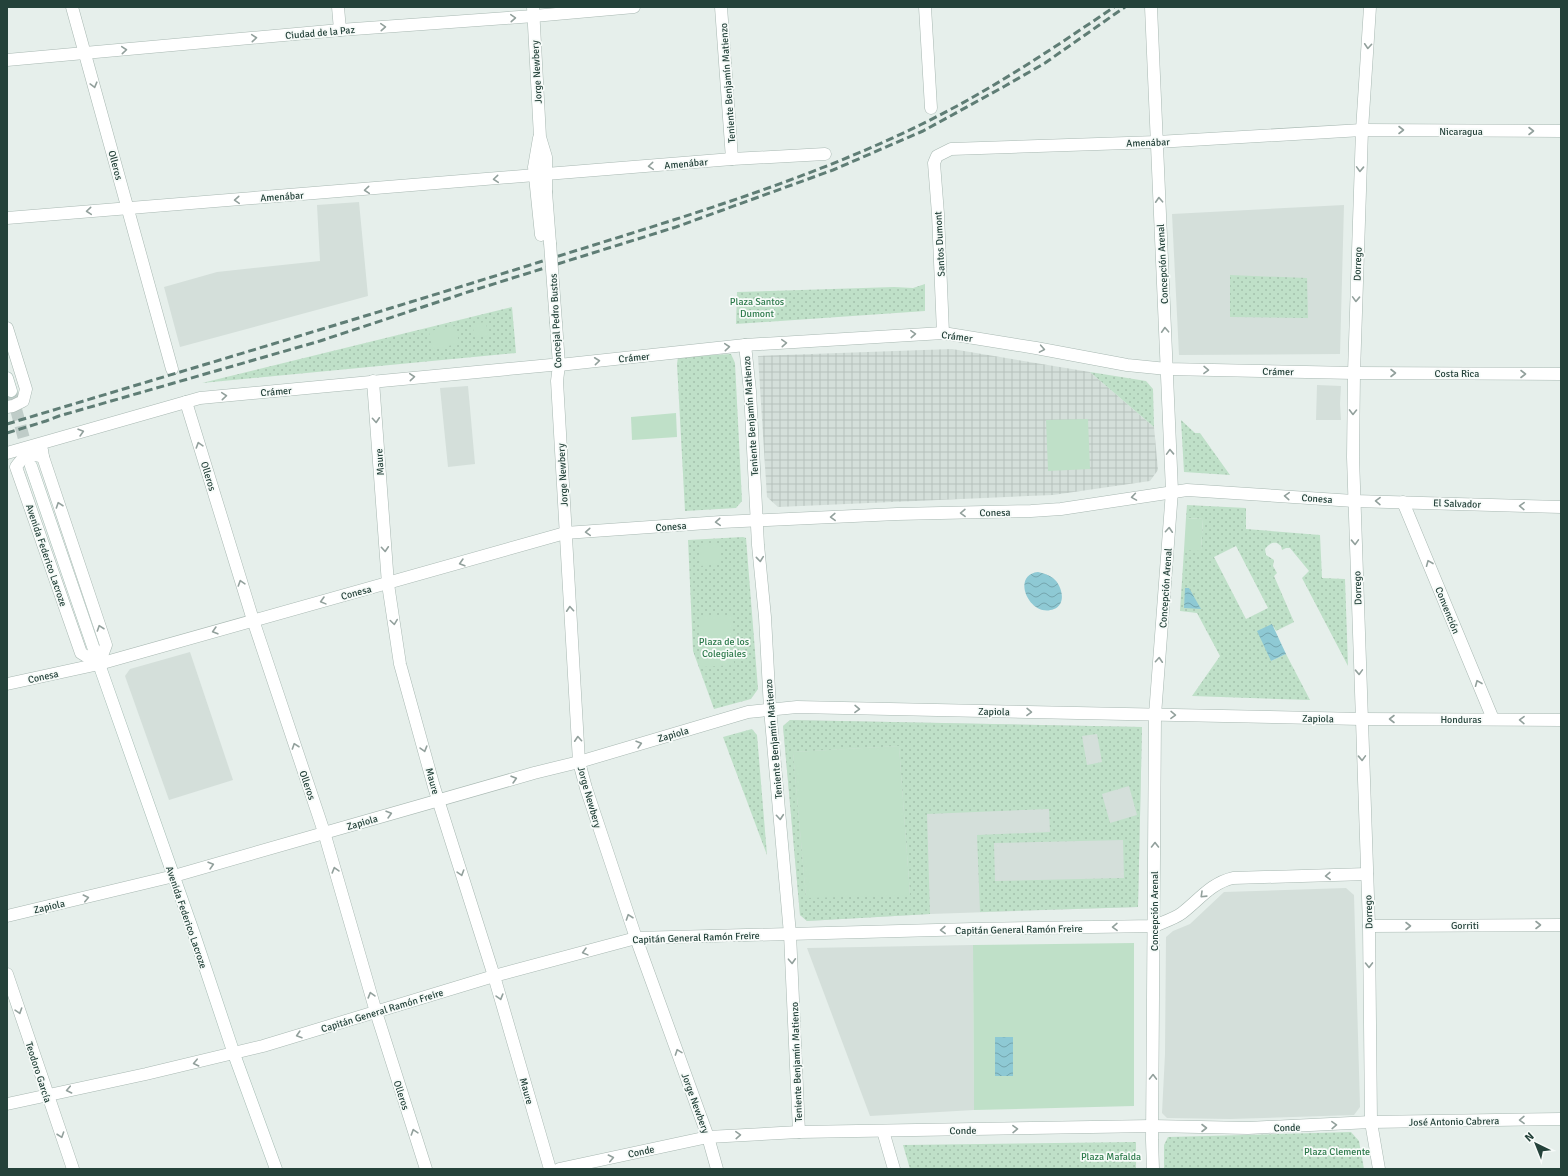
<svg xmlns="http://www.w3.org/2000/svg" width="1568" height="1176" font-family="Signika,sans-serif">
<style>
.built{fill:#d4dfda}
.industrial{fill:url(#industrial-grid)}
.green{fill:url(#green-dots);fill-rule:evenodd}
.pitch{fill:#bfe0c8}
.water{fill:url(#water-waves)}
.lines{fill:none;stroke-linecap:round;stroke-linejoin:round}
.secondary-tunnel{stroke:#bfccc8;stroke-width:12;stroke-dasharray:12 6;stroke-linecap:butt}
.minor-casing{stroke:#a8b8b2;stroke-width:13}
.secondary-casing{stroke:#a4bbb3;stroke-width:13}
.minor{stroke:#fff;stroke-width:12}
.secondary{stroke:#fff;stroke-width:12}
.rail{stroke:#5f7d75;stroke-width:3;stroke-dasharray:8 4;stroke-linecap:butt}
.minor-bridge-casing{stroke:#a8b8b2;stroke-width:13;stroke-linecap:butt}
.minor-bridge{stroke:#fff;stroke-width:12}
.oneway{stroke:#92a09c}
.labels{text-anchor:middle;stroke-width:3.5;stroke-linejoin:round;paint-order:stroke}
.street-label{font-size:10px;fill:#24423a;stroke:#f7fbf9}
.park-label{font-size:10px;fill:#2d7a4b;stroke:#f7fbf9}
</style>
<defs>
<pattern id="industrial-grid" width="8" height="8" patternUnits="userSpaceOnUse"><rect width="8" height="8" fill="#d4dfda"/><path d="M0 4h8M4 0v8" fill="none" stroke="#b6c1bc"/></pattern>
<pattern id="green-dots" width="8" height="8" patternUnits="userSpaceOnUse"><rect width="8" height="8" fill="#bfe0c8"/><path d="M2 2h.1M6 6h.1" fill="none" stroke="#a4c1ad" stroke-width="1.8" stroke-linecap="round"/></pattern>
<pattern id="water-waves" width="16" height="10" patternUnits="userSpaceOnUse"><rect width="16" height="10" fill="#8ec9d4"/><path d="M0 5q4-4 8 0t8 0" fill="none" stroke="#74a5ad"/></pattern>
</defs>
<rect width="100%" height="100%" fill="#e6efeb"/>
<g class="built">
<path d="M 359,202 L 368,296 L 180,347 L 164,287 L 217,272 L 320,261 L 317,205 Z"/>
<path d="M 1344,205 L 1340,354 L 1179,355 L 1172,214 Z"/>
<path d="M 1317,385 L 1341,386 L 1340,404 L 1341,420 L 1316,420 Z"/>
<path d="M 468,386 L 475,464 L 448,467 L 440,388 Z"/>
<path d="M 190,652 L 233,780 L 169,800 L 125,676 L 130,669 Z"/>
<path d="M 790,720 L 1142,727 L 1138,907 L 930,914 L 807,921 L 800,915 L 783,726 Z"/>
<path d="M 1346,888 L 1354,895 L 1360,1107 L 1354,1115 L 1230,1119 L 1167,1118 L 1162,1113 L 1165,1054 L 1166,937 L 1173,931 L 1190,924 L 1224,892 Z"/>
<path d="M 973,945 L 974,1110 L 870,1116 L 807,948 Z"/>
</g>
<path class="industrial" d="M 952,349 L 1090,372 L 1154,427 L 1158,470 L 1150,481 L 1053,495 L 778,507 L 767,497 L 758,356 Z"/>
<g class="green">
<path d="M 1230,275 L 1307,278 L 1308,318 L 1230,317 Z"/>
<path d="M 925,284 L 925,311 L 736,324 L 737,292 L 894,287 L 913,288 Z"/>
<path d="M 512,307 L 516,353 L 202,383 Z"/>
<path d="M 731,354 L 735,363 L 742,501 L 736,508 L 685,511 L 677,364 L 678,357 Z"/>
<path d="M 1090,372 L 1146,381 L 1153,389 L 1154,427 Z"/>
<path d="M 1181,420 L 1195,433 L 1200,433 L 1230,475 L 1184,472 Z"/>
<path d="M 1187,505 L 1246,508 L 1246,529 L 1320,535 L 1322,578 L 1345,579 L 1348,666 L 1302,578 L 1309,571 L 1290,548 L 1286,548 L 1282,550 L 1281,546 L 1277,543 C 1272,542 1269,544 1265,549 L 1266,555 L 1274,560 L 1273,566 L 1277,573 L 1274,576 L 1294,622 L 1276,631 L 1272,624 L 1271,661 L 1286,654 L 1310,700 L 1192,696 L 1220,656 L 1197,613 L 1180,611 L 1184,550 L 1201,550 L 1203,519 L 1186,518 ZM 1236,546 L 1268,608 L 1246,619 L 1214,557 Z"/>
<path d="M 743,537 L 746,538 L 758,689 L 751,699 L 714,709 L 693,651 L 688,540 Z"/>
<path d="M 790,720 L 1142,727 L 1138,907 L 980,912 L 977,835 L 1050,832 L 1049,809 L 927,814 L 930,914 L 807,921 L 800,915 L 783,726 ZM 1097,734 L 1102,762 L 1087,765 L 1082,736 ZM 899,746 L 910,894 L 806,897 L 793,752 ZM 1129,786 L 1137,815 L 1110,823 L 1102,794 ZM 1123,840 L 1124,878 L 995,881 L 994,843 Z"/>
<path d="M 752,729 L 757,735 L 767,855 L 723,737 Z"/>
<path d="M 1351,1132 L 1359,1141 L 1364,1169 L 1164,1169 L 1164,1145 L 1168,1137 Z"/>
<path d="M 1136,1142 L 1136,1169 L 910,1169 L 903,1145 Z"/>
</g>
<g class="pitch">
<path d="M 486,322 L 488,336 L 475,338 L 472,324 Z"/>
<path d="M 456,326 L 459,344 L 432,349 L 429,331 Z"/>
<path d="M 676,413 L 677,437 L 632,440 L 631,417 Z"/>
<path d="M 1088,419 L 1090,469 L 1048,471 L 1046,420 Z"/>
<path d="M 1186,518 L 1203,519 L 1201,551 L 1184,550 Z"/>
<path d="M 719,543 L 720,564 L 700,566 L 699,544 Z"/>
<path d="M 732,615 L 734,665 L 701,667 L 699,616 Z"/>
<path d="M 899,746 L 910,895 L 806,898 L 793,752 Z"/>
<path d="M 1134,943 L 1134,1106 L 974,1110 L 973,945 Z"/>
</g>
<g class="water">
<path d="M 1038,572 C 1043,573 1049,575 1053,578 C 1062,585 1067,604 1054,609 C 1030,619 1010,575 1038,572 Z"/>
<path d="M 1185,588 L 1189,588 L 1201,609 L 1184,608 Z"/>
<path d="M 1272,624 L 1286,654 L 1271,661 L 1257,631 Z"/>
<rect x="995" y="1037" width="18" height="39"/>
</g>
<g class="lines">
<path class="secondary-tunnel" d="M 11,391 L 29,457"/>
<g class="minor-casing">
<g id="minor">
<path d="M 72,7 L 172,369"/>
<path d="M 338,7 L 340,30"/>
<path d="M 533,7 L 540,137 L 546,157 L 546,192 L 550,243"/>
<path d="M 721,7 L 732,159"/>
<path d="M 925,7 L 931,108"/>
<path d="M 1151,7 L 1172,491 L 1155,715 L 1152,1140 L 1153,1169"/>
<path d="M 1370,7 L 1362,130 L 1354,373 L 1353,457 L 1369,926 L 1371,1122 L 1379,1169"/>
<path d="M 7,60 L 340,30 L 534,16 L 634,7"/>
<path d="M 539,138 L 534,167 L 541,235"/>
<path d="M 546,174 L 732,159 L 825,154"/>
<path d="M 7,218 L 535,175 L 541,177 L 546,192"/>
<path d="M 556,323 L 559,365 L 557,381 L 579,762 L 586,788 L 636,938 L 708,1137 L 717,1169"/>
<path d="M 7,328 L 26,389 L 23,401 L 13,406 L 7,407"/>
<path d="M 943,333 L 938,214 L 934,163 L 937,156 L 951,149 L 1157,142 L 1362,130 L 1561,131"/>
<path d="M 745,345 L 750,391 L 758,545 L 765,617 L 770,709 L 790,934 L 799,1132"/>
<path d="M 559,365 L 745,345 L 943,333 L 1036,348 L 1127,365 L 1167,369 L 1354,373 L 1561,374"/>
<path d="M 373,381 L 388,584 L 400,664 L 434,787 L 494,976 L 550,1169"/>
<path d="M 186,402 L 253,620 L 324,832 L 376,1012 L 426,1169"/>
<path d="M 42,450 L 43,457 L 106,645 L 99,664"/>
<path d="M 7,453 L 200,398 L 551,365"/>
<path d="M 43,457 C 31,452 23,456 16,467 L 81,653 L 99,664"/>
<path d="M 1403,502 L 1493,719"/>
<path d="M 7,684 L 99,664 L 565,533 L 721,522 L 897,514 L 1031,511 L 1061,509 L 1187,490 L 1354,501 L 1561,507"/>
<path d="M 7,916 L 174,876 L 534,773 L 579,762 L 748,712 L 797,707 L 1361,719 L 1561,720"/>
<path d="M 1369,926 L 1561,925"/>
<path d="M 7,974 L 73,1169"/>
<path d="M 7,1104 L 146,1074 L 263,1046 L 494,976 L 636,938 L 973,929 L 1154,926 C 1163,922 1174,919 1182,913 C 1199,900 1211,883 1233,878 L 1367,874"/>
<path d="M 883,1131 L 894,1169"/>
<path d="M 559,1169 L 708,1137 L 799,1132 L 1152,1126 L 1248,1128 L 1371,1122 L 1561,1119"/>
</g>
</g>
<g class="secondary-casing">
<g id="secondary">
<path d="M 7,378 L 11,391"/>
<path d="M 31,466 L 99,664 L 194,934 L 234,1054 L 276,1169"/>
</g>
</g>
<use href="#minor" class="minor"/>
<use href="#secondary" class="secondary"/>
<g class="rail">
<path d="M 7,424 C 180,372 354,320 527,266 C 659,224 795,186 920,125 C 988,92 1051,50 1114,7"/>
<path d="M 7,433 L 46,421 L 59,416 L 320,341 L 471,291 L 676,227 L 833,170 L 923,131 L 1005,86 L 1045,63 L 1125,7"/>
</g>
<g class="minor-bridge-casing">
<path id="minor-bridge" d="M 550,243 L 556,323"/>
</g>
<use href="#minor-bridge" class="minor-bridge"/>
</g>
<defs><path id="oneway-chevron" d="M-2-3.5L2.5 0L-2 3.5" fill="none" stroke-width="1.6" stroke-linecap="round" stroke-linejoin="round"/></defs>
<g class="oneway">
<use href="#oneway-chevron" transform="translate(513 18) rotate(-4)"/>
<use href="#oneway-chevron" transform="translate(383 27) rotate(-4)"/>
<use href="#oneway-chevron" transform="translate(254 38) rotate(-5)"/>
<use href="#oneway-chevron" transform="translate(1368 46) rotate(94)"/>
<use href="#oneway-chevron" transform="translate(124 50) rotate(-5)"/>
<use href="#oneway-chevron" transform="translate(94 85) rotate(75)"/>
<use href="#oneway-chevron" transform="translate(1401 130)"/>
<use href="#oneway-chevron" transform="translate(1531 131)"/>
<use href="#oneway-chevron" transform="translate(651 166) rotate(175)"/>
<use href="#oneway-chevron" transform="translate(1360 169) rotate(92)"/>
<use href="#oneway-chevron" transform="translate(496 179) rotate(175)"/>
<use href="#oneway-chevron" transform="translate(367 190) rotate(175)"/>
<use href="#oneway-chevron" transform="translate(237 200) rotate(176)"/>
<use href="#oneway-chevron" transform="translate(1159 200) rotate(-93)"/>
<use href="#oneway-chevron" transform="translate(89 211) rotate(175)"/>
<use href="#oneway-chevron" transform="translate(1356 299) rotate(92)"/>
<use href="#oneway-chevron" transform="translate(1165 330) rotate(-93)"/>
<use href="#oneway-chevron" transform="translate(913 334) rotate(-3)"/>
<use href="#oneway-chevron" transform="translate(784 343) rotate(-4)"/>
<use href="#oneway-chevron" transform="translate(727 347) rotate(-5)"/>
<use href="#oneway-chevron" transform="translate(1042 349) rotate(10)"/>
<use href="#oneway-chevron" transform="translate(597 361) rotate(-6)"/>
<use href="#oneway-chevron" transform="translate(1206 370) rotate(1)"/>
<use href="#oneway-chevron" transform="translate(1393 373)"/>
<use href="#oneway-chevron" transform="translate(1523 374)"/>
<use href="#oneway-chevron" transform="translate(412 377) rotate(-5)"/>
<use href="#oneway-chevron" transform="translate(224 396) rotate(-5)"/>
<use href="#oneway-chevron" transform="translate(1353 412) rotate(91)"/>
<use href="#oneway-chevron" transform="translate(376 420) rotate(86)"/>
<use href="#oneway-chevron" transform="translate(81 432) rotate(-16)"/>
<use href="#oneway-chevron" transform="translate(199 445) rotate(-107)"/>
<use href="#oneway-chevron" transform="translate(1170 452) rotate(-92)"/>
<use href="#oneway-chevron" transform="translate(1287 496) rotate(-176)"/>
<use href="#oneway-chevron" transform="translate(1134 497) rotate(171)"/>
<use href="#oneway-chevron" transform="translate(1378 501) rotate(-179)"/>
<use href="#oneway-chevron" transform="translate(59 505) rotate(-109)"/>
<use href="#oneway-chevron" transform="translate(1522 506) rotate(-178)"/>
<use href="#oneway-chevron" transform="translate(963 513) rotate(179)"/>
<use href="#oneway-chevron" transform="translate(833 517) rotate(178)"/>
<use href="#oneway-chevron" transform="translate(718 522) rotate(176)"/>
<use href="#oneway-chevron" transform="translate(1169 530) rotate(-86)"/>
<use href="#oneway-chevron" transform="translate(588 532) rotate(176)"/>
<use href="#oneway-chevron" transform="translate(1355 542) rotate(88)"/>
<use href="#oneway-chevron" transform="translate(385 549) rotate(86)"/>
<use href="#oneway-chevron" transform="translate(760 559) rotate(84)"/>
<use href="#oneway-chevron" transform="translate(462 563) rotate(164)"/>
<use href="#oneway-chevron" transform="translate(1429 563) rotate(-112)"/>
<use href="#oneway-chevron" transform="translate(241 583) rotate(-107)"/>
<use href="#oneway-chevron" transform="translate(323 601) rotate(165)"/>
<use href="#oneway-chevron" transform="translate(570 609) rotate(-94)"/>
<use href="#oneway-chevron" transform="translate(394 622) rotate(82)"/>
<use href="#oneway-chevron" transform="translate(100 628) rotate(-109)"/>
<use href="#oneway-chevron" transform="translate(215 631) rotate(164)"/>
<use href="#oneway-chevron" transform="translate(1159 660) rotate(-86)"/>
<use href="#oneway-chevron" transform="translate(1359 672) rotate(88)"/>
<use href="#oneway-chevron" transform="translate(1478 683) rotate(-112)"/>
<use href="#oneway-chevron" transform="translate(857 709) rotate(1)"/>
<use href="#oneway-chevron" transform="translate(1029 712) rotate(1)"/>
<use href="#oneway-chevron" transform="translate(1173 715) rotate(1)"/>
<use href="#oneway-chevron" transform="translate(1392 719) rotate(-180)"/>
<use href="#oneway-chevron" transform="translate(1522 720) rotate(-179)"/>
<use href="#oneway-chevron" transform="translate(578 739) rotate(-94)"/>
<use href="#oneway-chevron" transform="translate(639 744) rotate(-16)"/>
<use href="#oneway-chevron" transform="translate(295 746) rotate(-109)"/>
<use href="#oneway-chevron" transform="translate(424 749) rotate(74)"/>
<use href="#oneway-chevron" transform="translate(1362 758) rotate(88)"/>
<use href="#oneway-chevron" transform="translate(514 779) rotate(-16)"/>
<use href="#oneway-chevron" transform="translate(389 814) rotate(-16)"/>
<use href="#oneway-chevron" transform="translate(780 817) rotate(85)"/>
<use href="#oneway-chevron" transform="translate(1155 845) rotate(-90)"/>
<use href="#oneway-chevron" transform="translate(211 865) rotate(-16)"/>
<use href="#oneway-chevron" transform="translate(335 870) rotate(-106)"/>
<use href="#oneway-chevron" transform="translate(461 873) rotate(73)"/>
<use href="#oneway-chevron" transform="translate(1328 876) rotate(178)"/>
<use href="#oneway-chevron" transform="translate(1203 895) rotate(136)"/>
<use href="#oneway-chevron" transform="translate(86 898) rotate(-13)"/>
<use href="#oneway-chevron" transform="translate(629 917) rotate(-109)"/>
<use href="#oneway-chevron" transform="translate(1538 925)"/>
<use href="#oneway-chevron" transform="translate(1408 926)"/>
<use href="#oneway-chevron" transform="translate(1115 927) rotate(179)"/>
<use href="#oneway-chevron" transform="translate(943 930) rotate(178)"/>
<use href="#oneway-chevron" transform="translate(585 952) rotate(165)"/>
<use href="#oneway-chevron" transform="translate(792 961) rotate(87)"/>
<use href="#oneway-chevron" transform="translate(1369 965) rotate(89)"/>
<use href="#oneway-chevron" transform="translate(371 995) rotate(-106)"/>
<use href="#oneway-chevron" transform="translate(500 997) rotate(74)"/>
<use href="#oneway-chevron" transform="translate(19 1011) rotate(72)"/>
<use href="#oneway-chevron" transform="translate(299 1035) rotate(163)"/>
<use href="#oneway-chevron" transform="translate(678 1052) rotate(-110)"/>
<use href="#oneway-chevron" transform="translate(196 1063) rotate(167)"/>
<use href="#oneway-chevron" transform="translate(1153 1077) rotate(-89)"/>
<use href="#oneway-chevron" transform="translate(69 1090) rotate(168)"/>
<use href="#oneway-chevron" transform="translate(1522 1120) rotate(179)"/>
<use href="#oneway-chevron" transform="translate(1334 1125) rotate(-2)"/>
<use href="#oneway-chevron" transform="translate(1204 1128)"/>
<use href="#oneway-chevron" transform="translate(1015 1129) rotate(-1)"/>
<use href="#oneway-chevron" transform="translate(414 1132) rotate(-108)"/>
<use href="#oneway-chevron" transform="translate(61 1135) rotate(71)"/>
<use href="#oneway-chevron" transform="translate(738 1135) rotate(-3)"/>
<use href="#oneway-chevron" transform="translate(611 1158) rotate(-12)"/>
</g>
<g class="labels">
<g class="street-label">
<text transform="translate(320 32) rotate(-5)" y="4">Ciudad de la Paz</text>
<text transform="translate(536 72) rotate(-93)" y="4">Jorge Newbery</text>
<text transform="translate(727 83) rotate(-94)" y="4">Teniente Benjamín Matienzo</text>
<text x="1461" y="135">Nicaragua</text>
<text transform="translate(1148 142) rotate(-2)" y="4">Amenábar</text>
<text transform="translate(686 163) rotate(-5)" y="4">Amenábar</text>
<text transform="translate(116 165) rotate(75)" y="4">Olleros</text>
<text transform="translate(282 196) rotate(-4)" y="4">Amenábar</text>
<text transform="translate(939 244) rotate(-93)" y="4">Santos Dumont</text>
<text transform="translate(1162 264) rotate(-93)" y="4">Concepción Arenal</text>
<text transform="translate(1357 264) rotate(-88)" y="4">Dorrego</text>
<text transform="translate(555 321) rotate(-93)" y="4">Concejal Pedro Bustos</text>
<text transform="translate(957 336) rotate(7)" y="4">Crámer</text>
<text transform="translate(634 357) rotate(-6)" y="4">Crámer</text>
<text transform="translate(1278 371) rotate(1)" y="4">Crámer</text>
<text x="1457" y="377">Costa Rica</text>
<text transform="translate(276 391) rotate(-5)" y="4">Crámer</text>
<text transform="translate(750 416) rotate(-94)" y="4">Teniente Benjamín Matienzo</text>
<text transform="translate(379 462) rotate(-94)" y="4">Maure</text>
<text transform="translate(562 475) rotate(-93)" y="4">Jorge Newbery</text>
<text transform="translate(209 476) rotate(73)" y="4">Olleros</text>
<text transform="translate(1317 498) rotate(4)" y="4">Conesa</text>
<text transform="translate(1457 503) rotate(2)" y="4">El Salvador</text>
<text transform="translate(995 512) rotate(-1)" y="4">Conesa</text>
<text transform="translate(671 526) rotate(-4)" y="4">Conesa</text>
<text transform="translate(47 555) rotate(71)" y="4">Avenida Federico Lacroze</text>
<text transform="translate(1165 588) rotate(-86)" y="4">Concepción Arenal</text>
<text transform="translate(1357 588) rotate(-92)" y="4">Dorrego</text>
<text transform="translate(356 592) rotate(-15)" y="4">Conesa</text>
<text transform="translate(1448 610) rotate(68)" y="4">Convención</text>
<text transform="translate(43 676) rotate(-12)" y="4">Conesa</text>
<text transform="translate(994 711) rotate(1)" y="4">Zapiola</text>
<text transform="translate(1318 718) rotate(1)" y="4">Zapiola</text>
<text x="1461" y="723">Honduras</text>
<text transform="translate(673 734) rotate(-16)" y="4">Zapiola</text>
<text transform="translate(773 739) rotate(-95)" y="4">Teniente Benjamín Matienzo</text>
<text transform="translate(433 781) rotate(74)" y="4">Maure</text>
<text transform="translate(308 785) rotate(71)" y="4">Olleros</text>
<text transform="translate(590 797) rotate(74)" y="4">Jorge Newbery</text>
<text transform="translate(362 822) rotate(-16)" y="4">Zapiola</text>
<text transform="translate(49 906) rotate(-13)" y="4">Zapiola</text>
<text transform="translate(1154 911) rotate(-90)" y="4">Concepción Arenal</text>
<text transform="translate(1368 912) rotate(-92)" y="4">Dorrego</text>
<text transform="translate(187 917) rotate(71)" y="4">Avenida Federico Lacroze</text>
<text x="1465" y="929">Gorriti</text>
<text transform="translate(1019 929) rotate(-1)" y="4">Capitán General Ramón Freire</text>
<text transform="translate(696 937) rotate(-2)" y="4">Capitán General Ramón Freire</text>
<text transform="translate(382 1010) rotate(-17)" y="4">Capitán General Ramón Freire</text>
<text transform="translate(796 1062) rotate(-92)" y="4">Teniente Benjamín Matienzo</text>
<text transform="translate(39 1072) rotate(72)" y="4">Teodoro García</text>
<text transform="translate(527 1091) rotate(74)" y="4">Maure</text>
<text transform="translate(402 1095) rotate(72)" y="4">Olleros</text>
<text transform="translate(696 1103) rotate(70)" y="4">Jorge Newbery</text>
<text transform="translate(1454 1121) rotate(-1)" y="4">José Antonio Cabrera</text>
<text transform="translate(1287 1127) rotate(-2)" y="4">Conde</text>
<text transform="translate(963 1130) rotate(-1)" y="4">Conde</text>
<text transform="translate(641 1151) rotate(-12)" y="4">Conde</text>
</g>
<g class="park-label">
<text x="757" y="305">Plaza Santos<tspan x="757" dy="12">Dumont</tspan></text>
<text x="724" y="645">Plaza de los<tspan x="724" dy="12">Colegiales</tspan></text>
<text x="1337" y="1155">Plaza Clemente</text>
<text x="1111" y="1160">Plaza Mafalda</text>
</g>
</g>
<rect width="1568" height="1176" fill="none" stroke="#24423a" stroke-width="16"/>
<g transform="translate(1536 1144) rotate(317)" stroke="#f7fbf9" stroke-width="3" paint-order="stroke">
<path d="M0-3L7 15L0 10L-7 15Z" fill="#24423a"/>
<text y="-6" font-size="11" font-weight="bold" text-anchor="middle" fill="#24423a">N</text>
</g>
</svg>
